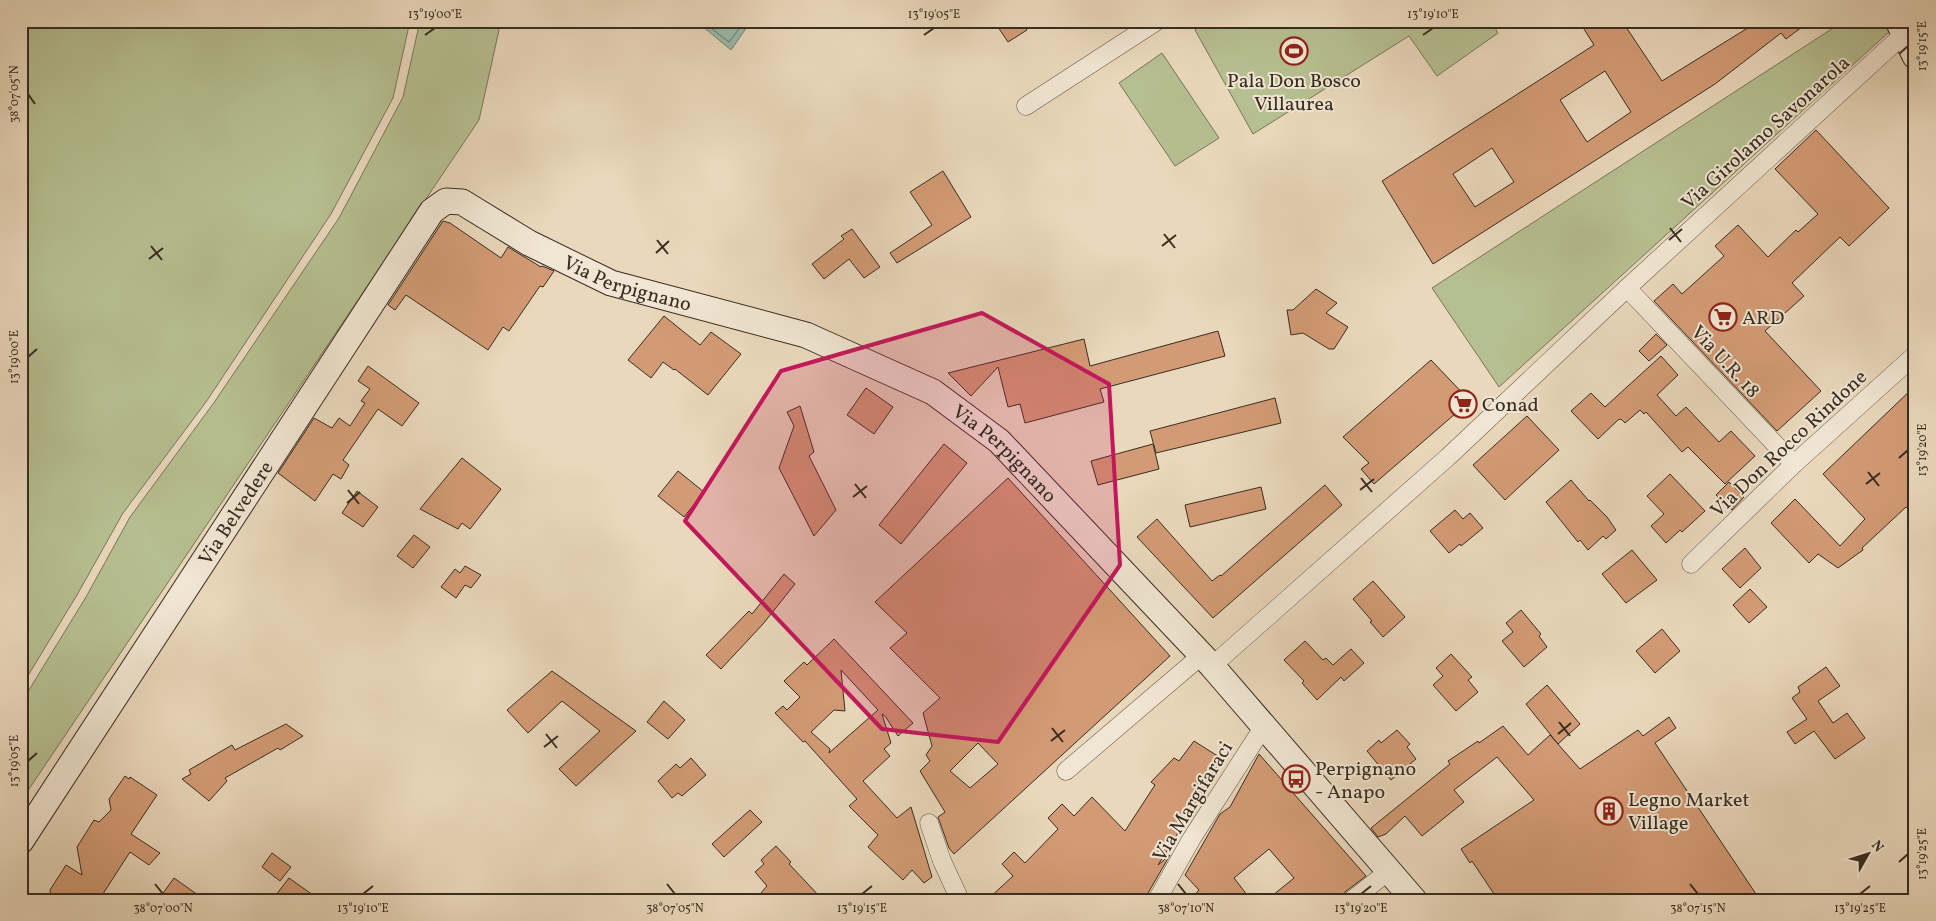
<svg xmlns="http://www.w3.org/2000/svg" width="1936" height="921" font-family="Vollkorn,serif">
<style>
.green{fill:#b6bf91;stroke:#767659}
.water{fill:#99bbab;stroke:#728274}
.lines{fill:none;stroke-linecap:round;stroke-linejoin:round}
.shore{stroke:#687466;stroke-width:1}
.building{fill:#d39b75;stroke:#372d21;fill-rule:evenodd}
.street-casing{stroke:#645848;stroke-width:19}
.secondary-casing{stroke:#372d21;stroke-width:27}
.street{stroke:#f1e6d3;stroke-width:18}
.secondary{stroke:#f1e6d3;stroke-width:25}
.marked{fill:#c2185b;fill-opacity:0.2;stroke:#c2185b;stroke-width:4;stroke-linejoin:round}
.ticks{fill:none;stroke:#372d21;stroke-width:2}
.labels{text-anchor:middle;stroke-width:4;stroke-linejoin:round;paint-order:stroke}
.poi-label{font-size:20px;fill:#372d21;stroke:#f1e6d3;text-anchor:start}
.street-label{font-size:20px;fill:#372d21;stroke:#f1e6d3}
.neatline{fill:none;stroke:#372d21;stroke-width:2}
.ticks-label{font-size:12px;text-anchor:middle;fill:#372d21}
</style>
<rect width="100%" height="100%" fill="#ead8bc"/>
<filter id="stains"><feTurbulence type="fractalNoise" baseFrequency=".004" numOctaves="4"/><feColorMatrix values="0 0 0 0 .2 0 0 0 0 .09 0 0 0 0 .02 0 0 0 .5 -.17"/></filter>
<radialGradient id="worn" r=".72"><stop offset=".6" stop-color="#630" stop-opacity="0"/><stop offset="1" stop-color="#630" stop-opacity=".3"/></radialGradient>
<g class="green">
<path d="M 21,21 L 410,21 L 393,98 L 331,214 L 206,402 L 123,513 L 77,595 L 21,687 Z"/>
<path d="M 420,21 L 501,21 L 479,120 L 21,801 L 21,703 L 86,597 L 130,517 L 213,404 L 339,218 L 403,97 Z"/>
<path d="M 1207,21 L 1491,21 L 1498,33 L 1437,76 L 1409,36 L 1253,134 L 1195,30 Z"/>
<path d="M 1844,21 L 1883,21 L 1889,32 L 1499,387 L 1432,288 Z"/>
<path d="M 1162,53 L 1219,138 L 1175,166 L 1119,83 Z"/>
</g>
<path class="water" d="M 696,21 L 751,21 L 731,50 Z"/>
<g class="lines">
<path class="shore" d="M 702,21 L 729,42 L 745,21"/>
</g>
<g class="building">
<path d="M 994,21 L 1021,21 L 1027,30 L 1008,42 Z"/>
<path d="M 1579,21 L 1622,21 L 1662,81 L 1759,21 L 1810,21 L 1786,39 L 1781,33 L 1715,84 L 1433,264 L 1382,181 L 1594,45 ZM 1605,71 L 1631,112 L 1587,142 L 1560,100 ZM 1492,148 L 1514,182 L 1475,207 L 1453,174 Z"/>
<path d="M 1816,130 L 1889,208 L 1849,246 L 1840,237 L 1792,283 L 1804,296 L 1765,331 L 1821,391 L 1777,431 L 1654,301 L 1673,284 L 1682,294 L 1724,256 L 1715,246 L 1738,225 L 1768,257 L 1796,230 L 1798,232 L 1818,214 L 1775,169 Z"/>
<path d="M 943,171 L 971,217 L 897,263 L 890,253 L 932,225 L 910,192 Z"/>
<path d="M 443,221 L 450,223 L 501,258 L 508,247 L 541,267 L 542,266 L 554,271 L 543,287 L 540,286 L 509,331 L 503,327 L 488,350 L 406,295 L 395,310 L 388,305 Z"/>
<path d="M 852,229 L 880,267 L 864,278 L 849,259 L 824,279 L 812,264 L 844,239 L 841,236 Z"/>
<path d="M 1316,289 L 1337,303 L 1326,313 L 1348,327 L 1334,349 L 1329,349 L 1303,333 L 1291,335 L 1287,310 L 1293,310 Z"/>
<path d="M 664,316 L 700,345 L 711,332 L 741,354 L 708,395 L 675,369 L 674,370 L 663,362 L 651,378 L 628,360 Z"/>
<path d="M 1218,331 L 1225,356 L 1100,389 L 1104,402 L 1025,423 L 1020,404 L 1008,407 L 998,367 L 971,396 L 948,373 L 1084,339 L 1090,366 Z"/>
<path d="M 1656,334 L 1667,345 L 1649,361 L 1639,351 Z"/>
<path d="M 1661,356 L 1678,375 L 1657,395 L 1676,416 L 1686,407 L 1719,442 L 1731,431 L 1755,456 L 1725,484 L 1688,447 L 1682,452 L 1646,412 L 1644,414 L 1640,410 L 1625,423 L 1621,419 L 1618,420 L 1598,439 L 1571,411 L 1591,393 L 1605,407 Z"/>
<path d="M 1431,360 L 1470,401 L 1374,484 L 1361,469 L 1369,463 L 1343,437 Z"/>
<path d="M 368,366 L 419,403 L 402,426 L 378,409 L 343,460 L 349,465 L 341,479 L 333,474 L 315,501 L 278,473 L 314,418 L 332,428 L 339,418 L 350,426 L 365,403 L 361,401 L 370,389 L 358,381 Z"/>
<path d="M 1915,386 L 1915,515 L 1906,507 L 1862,548 L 1863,550 L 1838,568 L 1818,554 L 1809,563 L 1771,523 L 1795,499 L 1840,546 L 1865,519 L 1823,474 Z"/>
<path d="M 866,388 L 893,407 L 874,434 L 847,415 Z"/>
<path d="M 1275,398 L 1281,423 L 1156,453 L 1150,431 Z"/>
<path d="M 800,406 L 814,452 L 809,456 L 836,510 L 814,536 L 779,468 L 794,426 L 787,412 Z"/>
<path d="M 1527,416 L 1559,450 L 1505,500 L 1473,465 Z"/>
<path d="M 944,444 L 967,463 L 901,544 L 879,525 Z"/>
<path d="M 1153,444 L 1159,469 L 1098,485 L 1091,461 Z"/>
<path d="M 462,458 L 501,489 L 470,529 L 462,523 L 458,529 L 420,509 Z"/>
<path d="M 678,471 L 704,492 L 684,517 L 658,496 Z"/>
<path d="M 1670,474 L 1705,511 L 1682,532 L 1680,530 L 1666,543 L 1651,526 L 1664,514 L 1647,496 Z"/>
<path d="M 1008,478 L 1170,656 L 954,854 L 949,848 L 938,817 L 945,812 L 920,771 L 930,761 L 926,755 L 932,746 L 923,713 L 940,698 L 890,648 L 907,633 L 875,602 ZM 978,743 L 998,764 L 970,788 L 950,771 Z"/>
<path d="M 1571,480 L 1589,501 L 1590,500 L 1607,517 L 1616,530 L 1606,539 L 1603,536 L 1588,550 L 1580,540 L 1578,542 L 1546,502 Z"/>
<path d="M 1729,482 L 1744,497 L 1732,510 L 1716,495 Z"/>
<path d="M 1325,485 L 1342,505 L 1213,618 L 1137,537 L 1157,519 L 1212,581 L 1220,575 L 1221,576 Z"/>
<path d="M 1261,487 L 1266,509 L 1190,527 L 1185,505 Z"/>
<path d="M 357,491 L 378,507 L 363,527 L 342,513 Z"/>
<path d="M 1455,510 L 1463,519 L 1470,513 L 1483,528 L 1461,546 L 1460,544 L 1449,553 L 1430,531 Z"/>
<path d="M 414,535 L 430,547 L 413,568 L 397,556 Z"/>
<path d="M 1745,548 L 1761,568 L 1740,588 L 1722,569 Z"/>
<path d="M 1632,550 L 1657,580 L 1626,603 L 1602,574 Z"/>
<path d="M 465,566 L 481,575 L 471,588 L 465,585 L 456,598 L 441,587 L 455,569 L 460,573 Z"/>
<path d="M 784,574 L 795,584 L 763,624 L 721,669 L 706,655 L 749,611 L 752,614 Z"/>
<path d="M 1373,581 L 1405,617 L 1383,637 L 1370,622 L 1372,621 L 1353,599 Z"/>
<path d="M 1750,589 L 1767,607 L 1749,623 L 1733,605 Z"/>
<path d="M 1521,610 L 1541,634 L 1539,636 L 1547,647 L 1524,667 L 1502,641 L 1513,632 L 1506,623 Z"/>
<path d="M 1662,629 L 1680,651 L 1655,673 L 1636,651 Z"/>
<path d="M 834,639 L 913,723 L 898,736 L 885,716 L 882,714 L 891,743 L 884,749 L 890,756 L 863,781 L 897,818 L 911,807 L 932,877 L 924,883 L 912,870 L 903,880 L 868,847 L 878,835 L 849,806 L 857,799 L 805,741 L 803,742 L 775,713 L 783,706 L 787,710 L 800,697 L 784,681 L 804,662 L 807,665 ZM 841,670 L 878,710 L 829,753 L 830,749 L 811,732 L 834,710 L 845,711 Z"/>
<path d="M 1305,641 L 1323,660 L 1326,658 L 1333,665 L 1351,649 L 1364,663 L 1344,681 L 1341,677 L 1317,700 L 1302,683 L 1304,681 L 1284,660 Z"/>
<path d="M 1451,654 L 1472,677 L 1468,680 L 1478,692 L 1456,711 L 1433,685 L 1443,676 L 1436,668 Z"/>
<path d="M 1826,667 L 1840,686 L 1818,701 L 1833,723 L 1847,713 L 1865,738 L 1835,759 L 1814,731 L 1795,744 L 1787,732 L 1807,719 L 1792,698 L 1800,692 L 1798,687 Z"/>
<path d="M 552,671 L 636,731 L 576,786 L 559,769 L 600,731 L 562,701 L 528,733 L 507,710 Z"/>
<path d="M 1547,685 L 1580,724 L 1558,744 L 1526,704 Z"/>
<path d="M 664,701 L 685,720 L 668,739 L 647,722 Z"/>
<path d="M 1669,717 L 1676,728 L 1655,743 L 1760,900 L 1498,900 L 1472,861 L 1470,863 L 1461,849 L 1534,800 L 1497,757 L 1454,790 L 1464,802 L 1422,836 L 1405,816 L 1386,834 L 1378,837 L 1371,828 L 1450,764 L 1448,761 L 1478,741 L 1479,743 L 1503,726 L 1528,755 L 1550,735 L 1580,769 L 1638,730 L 1643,736 Z"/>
<path d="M 286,724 L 303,736 L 280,750 L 278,748 L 225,778 L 227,781 L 209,801 L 182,779 L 191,774 L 189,770 L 232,745 L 235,750 Z"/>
<path d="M 1397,730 L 1410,744 L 1407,747 L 1416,759 L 1391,780 L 1367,751 L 1379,740 L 1381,743 Z"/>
<path d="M 1194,741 L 1224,760 L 1158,865 L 1170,855 L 1144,900 L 987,900 L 1013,876 L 1002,864 L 1014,852 L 1025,863 L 1058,829 L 1048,818 L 1062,804 L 1074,816 L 1092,797 L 1125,831 L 1155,785 L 1151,782 L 1174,758 L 1179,761 Z"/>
<path d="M 1259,754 L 1366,876 L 1345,892 L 1342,900 L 1267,900 L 1294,878 L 1269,849 L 1234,878 L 1251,900 L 1190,900 L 1199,890 L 1185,875 L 1220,814 L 1230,807 Z"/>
<path d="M 691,758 L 706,775 L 682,796 L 678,793 L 672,798 L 658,781 L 676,764 L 680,768 Z"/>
<path d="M 125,776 L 129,779 L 130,777 L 157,795 L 131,834 L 160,853 L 149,865 L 130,852 L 99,900 L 51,900 L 50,890 L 66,865 L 82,875 L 77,847 L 94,820 L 99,822 L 111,810 L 109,799 Z"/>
<path d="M 750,810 L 762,822 L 724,857 L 712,844 Z"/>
<path d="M 776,846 L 791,862 L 789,864 L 823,900 L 755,900 L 767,886 L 755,872 L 764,864 L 761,860 Z"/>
<path d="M 272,853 L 291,867 L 280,881 L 262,867 Z"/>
<path d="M 174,878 L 205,900 L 158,900 Z"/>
<path d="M 289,878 L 320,900 L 272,900 Z"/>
</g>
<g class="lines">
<g class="street-casing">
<g id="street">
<path d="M 1026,106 L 1157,21"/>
<path d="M 1627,288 L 1794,464"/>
<path d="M 1691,564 L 1794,464 L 1915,355"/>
<path d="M 1212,666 L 1448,457 L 1627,288 L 1904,34"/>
<path d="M 1066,771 L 1202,655"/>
<path d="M 929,823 L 942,861 L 960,900"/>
<path d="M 1157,900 L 1192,838 L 1264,726"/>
<path d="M 1352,900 L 1390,870"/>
</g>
</g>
<g class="secondary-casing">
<g id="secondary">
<path d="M 1898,21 L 1915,56"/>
<path id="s1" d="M 21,841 L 432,211 L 446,201 L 462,202 L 529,243 L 611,283 L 806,335 L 933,392 L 999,441 L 1212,666 L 1414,900"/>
</g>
</g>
<use href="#street" class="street"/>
<use href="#secondary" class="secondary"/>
</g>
<path class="marked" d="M 982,313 L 1109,384 L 1120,565 L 998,742 L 882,729 L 685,521 L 781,371 Z"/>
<path class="ticks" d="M 425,35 L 435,28M 924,35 L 934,28M 1423,35 L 1433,28M 1899,54 L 1908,46M 28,94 L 35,104M 1670,228 L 1681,242M 1164,234 L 1175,248M 657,240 L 668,254M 1669,240 L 1682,229M 151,246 L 162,260M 1162,246 L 1176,235M 656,253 L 669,241M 149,259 L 163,248M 28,357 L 37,349M 1899,458 L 1908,450M 1868,472 L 1879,486M 1361,478 L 1372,492M 855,484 L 866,498M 1866,484 L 1880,473M 348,490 L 359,504M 1360,490 L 1374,479M 853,497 L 867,486M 347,503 L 360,492M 1559,722 L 1570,736M 1052,728 L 1063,742M 546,734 L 557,748M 1558,734 L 1571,723M 1051,741 L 1065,730M 544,747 L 558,736M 28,761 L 37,753M 1899,862 L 1908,854M 155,884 L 163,894M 667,884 L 675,894M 1178,884 L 1186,894M 1690,884 L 1698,894M 363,894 L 373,886M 862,894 L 872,886M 1361,894 L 1371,886M 1860,894 L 1870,886"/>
<defs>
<g id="stadium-ring" transform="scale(1.4375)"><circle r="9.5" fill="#f1e6d3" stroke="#8f2418" stroke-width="1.5"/><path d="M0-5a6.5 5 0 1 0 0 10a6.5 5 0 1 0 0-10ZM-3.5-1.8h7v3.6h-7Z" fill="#8f2418"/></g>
<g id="supermarket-ring" transform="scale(1.4375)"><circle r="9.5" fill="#f1e6d3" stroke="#8f2418" stroke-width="1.5"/><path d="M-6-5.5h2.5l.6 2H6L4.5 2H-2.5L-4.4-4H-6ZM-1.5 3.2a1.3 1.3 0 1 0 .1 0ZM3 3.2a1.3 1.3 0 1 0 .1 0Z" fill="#8f2418"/></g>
<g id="bus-ring" transform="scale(1.4375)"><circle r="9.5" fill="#f1e6d3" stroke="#8f2418" stroke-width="1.5"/><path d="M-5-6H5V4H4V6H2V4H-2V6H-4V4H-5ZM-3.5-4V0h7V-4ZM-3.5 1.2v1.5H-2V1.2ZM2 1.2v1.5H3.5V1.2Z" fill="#8f2418"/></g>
<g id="building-ring" transform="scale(1.4375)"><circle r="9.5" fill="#f1e6d3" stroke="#8f2418" stroke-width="1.5"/><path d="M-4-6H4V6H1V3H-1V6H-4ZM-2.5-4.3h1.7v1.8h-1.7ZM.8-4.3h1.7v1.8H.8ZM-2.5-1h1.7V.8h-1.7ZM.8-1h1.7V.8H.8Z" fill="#8f2418"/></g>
</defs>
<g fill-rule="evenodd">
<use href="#stadium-ring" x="1294" y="51"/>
<use href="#supermarket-ring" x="1723" y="317"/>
<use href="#supermarket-ring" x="1463" y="404"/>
<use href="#bus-ring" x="1296" y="779"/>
<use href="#building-ring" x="1609" y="811"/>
</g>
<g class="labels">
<g class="poi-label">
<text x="1294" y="87" text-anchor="middle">Pala Don Bosco<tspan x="1294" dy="23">Villaurea</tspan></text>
<text x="1742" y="324">ARD</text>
<text x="1482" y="411">Conad</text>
<text x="1315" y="775">Perpignano<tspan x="1315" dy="23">- Anapo</tspan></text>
<text x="1628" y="806">Legno Market<tspan x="1628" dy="23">Village</tspan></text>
</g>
<g class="street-label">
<text transform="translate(1765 132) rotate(-42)" y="7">Via Girolamo Savonarola</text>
<text dy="7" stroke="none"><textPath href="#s1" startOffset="971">Via Perpignano</textPath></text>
<text transform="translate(1726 361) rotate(47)" y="7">Via U.R. 18</text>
<text transform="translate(1788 443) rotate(-43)" y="7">Via Don Rocco Rindone</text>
<text dy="7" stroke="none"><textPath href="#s1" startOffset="1391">Via Perpignano</textPath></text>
<text dy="7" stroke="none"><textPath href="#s1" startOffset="392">Via Belvedere</textPath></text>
<text transform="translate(1192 801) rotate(-59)" y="7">Via Margifaraci</text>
</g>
</g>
<rect width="1936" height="921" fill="none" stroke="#ead8bc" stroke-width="55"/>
<g transform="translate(1868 854) rotate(51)" stroke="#f1e6d3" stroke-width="4" paint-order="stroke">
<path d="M0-4L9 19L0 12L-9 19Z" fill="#372d21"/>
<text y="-8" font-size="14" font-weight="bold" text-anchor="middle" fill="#372d21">N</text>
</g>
<rect x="28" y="28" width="1880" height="866" class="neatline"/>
<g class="ticks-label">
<text x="435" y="18">13°19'00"E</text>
<text x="934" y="18">13°19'05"E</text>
<text x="1433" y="18">13°19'10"E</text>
<text transform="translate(1922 46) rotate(-90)" y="4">13°19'15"E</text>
<text transform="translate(14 94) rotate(-90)" y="4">38°07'05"N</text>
<text transform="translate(14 357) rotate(-90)" y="4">13°19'00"E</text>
<text transform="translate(1922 450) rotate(-90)" y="4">13°19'20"E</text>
<text transform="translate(14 761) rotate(-90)" y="4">13°19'05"E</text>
<text transform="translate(1922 854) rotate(-90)" y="4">13°19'25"E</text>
<text x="163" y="912">38°07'00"N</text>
<text x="363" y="912">13°19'10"E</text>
<text x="675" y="912">38°07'05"N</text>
<text x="862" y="912">13°19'15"E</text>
<text x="1186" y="912">38°07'10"N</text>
<text x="1361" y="912">13°19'20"E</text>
<text x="1698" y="912">38°07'15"N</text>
<text x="1860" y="912">13°19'25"E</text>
</g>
<rect width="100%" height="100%" filter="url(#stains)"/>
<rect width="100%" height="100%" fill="url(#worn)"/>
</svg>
